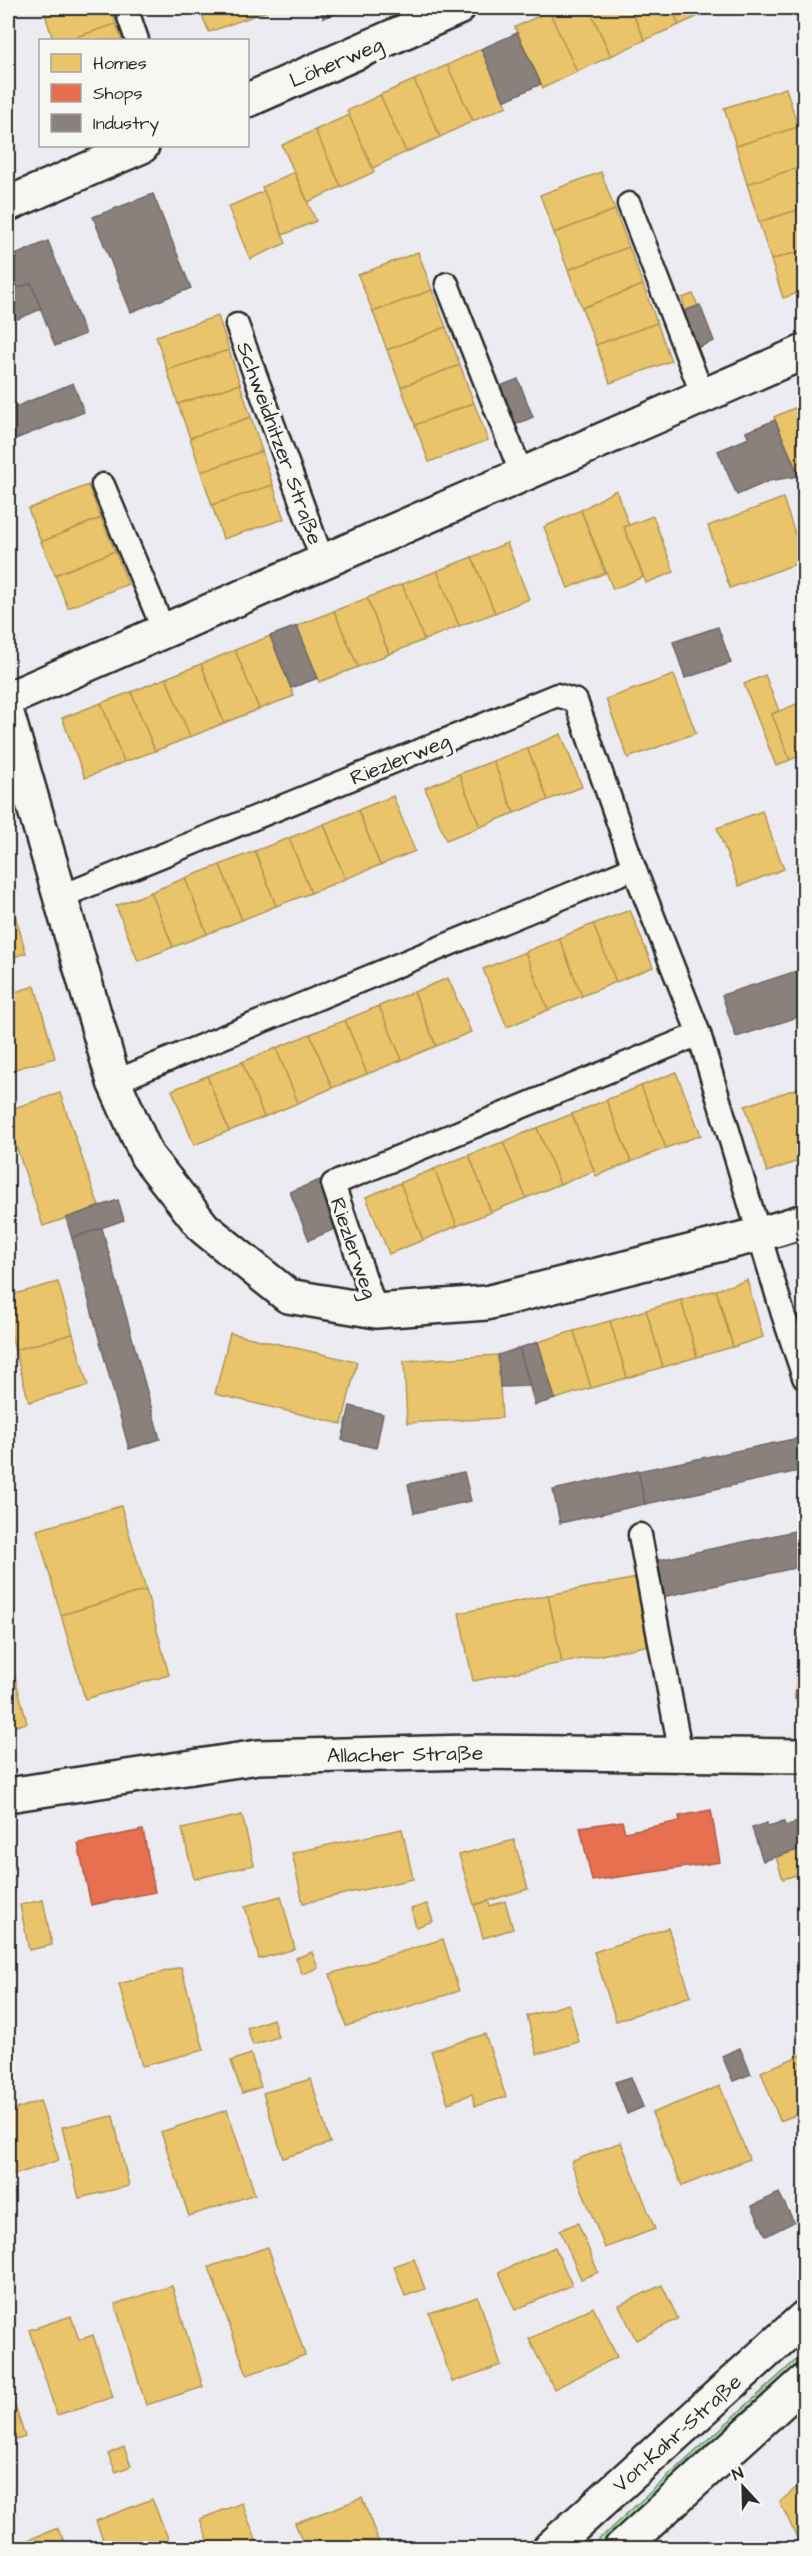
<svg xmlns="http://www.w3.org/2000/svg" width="812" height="2556" font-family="'Architects Daughter',sans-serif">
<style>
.green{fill:#b1ebaf;stroke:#6e8b6d;stroke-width:1.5}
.homes{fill:#e9c46a;stroke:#b09657;stroke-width:1.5}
.shops{fill:#e76f51;stroke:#af5b46;stroke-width:1.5}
.industry{fill:#8a817c;stroke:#6e6764;stroke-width:1.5}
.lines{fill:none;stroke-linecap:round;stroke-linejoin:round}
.service-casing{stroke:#2b2b2b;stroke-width:27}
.minor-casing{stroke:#2b2b2b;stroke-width:38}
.tertiary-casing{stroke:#2b2b2b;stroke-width:38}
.secondary-casing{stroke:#2b2b2b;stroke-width:38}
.service{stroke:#f6f6f2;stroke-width:22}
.minor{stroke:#f6f6f2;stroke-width:33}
.tertiary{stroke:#f6f6f2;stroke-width:33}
.secondary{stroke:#f6f6f2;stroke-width:33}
.labels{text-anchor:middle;stroke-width:6;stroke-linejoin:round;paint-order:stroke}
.street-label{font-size:21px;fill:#2b2b2b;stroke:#f6f6f2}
</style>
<rect width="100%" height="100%" fill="#edebf2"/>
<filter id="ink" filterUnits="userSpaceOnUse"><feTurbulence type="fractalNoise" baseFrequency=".0167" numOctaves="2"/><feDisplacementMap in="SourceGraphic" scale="12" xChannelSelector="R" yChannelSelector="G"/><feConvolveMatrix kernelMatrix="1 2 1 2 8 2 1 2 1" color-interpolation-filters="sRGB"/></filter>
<g filter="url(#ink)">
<path class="green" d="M 804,2353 L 804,2366 L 603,2548 L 589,2548 Z"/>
<g class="homes">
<path d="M 53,8 L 111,8 L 116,24 L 67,40 L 53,40 L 44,11 Z"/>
<path d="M 199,8 L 265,8 L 267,11 L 209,32 Z"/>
<path d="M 558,8 L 589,8 L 611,56 L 577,72 L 549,11 Z"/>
<path d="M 589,8 L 630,8 L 645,40 L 611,56 Z"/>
<path d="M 630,8 L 672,8 L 679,25 L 645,40 Z"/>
<path d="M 672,8 L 713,8 L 714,9 L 679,25 Z"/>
<path d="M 549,11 L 577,72 L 543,88 L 515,27 Z"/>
<path d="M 116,24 L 122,40 L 67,40 Z"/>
<path d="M 481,49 L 507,106 L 473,121 L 447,65 Z"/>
<path d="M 447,65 L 473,121 L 440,137 L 414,80 Z"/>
<path d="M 414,80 L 440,137 L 406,152 L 380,95 Z"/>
<path d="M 786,88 L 798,127 L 736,146 L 724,108 Z"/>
<path d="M 380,95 L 406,152 L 373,168 L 347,111 Z"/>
<path d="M 349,115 L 374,172 L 341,187 L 315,130 Z"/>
<path d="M 798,127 L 804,147 L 804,166 L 747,184 L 736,146 Z"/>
<path d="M 315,130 L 341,187 L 308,202 L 282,145 Z"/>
<path d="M 804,166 L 804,208 L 759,222 L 747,184 Z"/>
<path d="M 294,172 L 316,221 L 283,235 L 262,187 Z"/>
<path d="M 601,172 L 615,210 L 554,233 L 540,195 Z"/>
<path d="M 264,191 L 286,243 L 250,259 L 228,207 Z"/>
<path d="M 804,208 L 804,250 L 771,260 L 759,222 Z"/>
<path d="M 615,210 L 629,247 L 568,270 L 554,233 Z"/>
<path d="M 629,247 L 643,285 L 582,308 L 568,270 Z"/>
<path d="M 804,250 L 804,291 L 783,298 L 771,260 Z"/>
<path d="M 418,252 L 432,290 L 373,312 L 358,275 Z"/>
<path d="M 643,285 L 657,323 L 596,345 L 582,308 Z"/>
<path d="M 432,290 L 446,327 L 387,350 L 373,312 Z"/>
<path d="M 693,294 L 698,306 L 686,310 L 682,298 Z"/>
<path d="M 218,316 L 229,350 L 167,370 L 156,336 Z"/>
<path d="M 657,323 L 671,361 L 610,383 L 596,345 Z"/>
<path d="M 446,327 L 460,365 L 401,387 L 387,350 Z"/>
<path d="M 229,350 L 240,384 L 178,404 L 167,370 Z"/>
<path d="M 460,365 L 474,403 L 415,425 L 401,387 Z"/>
<path d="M 240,384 L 251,417 L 190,438 L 178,404 Z"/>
<path d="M 474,403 L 488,440 L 429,462 L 415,425 Z"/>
<path d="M 804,404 L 804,474 L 799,476 L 774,417 Z"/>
<path d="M 251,417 L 262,451 L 201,472 L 190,438 Z"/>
<path d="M 262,451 L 273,485 L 212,505 L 201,472 Z"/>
<path d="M 88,485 L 101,518 L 41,542 L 28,509 Z"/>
<path d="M 273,485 L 284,519 L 223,539 L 212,505 Z"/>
<path d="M 616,490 L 629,525 L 624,527 L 643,577 L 613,589 L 581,510 Z"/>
<path d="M 783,498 L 804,561 L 730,588 L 708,526 Z"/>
<path d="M 581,510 L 605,573 L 568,588 L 544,527 Z"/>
<path d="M 653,516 L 674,572 L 646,583 L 624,527 Z"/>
<path d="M 101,518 L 115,551 L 55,575 L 41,542 Z"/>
<path d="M 507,543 L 529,599 L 495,613 L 472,557 Z"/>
<path d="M 115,551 L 128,584 L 68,608 L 55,575 Z"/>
<path d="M 472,557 L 495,613 L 459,626 L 437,571 Z"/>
<path d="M 437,571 L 459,626 L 424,640 L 402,584 Z"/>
<path d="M 402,584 L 424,640 L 389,654 L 367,598 Z"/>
<path d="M 367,598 L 389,654 L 358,667 L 334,611 Z"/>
<path d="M 334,611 L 358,667 L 319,682 L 297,626 Z"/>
<path d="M 270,636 L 294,696 L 259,709 L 235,650 Z"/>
<path d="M 235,650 L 259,709 L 224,723 L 201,664 Z"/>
<path d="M 201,664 L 224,723 L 190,737 L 166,678 Z"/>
<path d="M 674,675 L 696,733 L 628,758 L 606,699 Z"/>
<path d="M 765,675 L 779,711 L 772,714 L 790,760 L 776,766 L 744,684 Z"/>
<path d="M 166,678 L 190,737 L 155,751 L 131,692 Z"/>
<path d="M 131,692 L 155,751 L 124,762 L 101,703 Z"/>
<path d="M 804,701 L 804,754 L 790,760 L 772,714 Z"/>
<path d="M 101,703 L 124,762 L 85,778 L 62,718 Z"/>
<path d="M 561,734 L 582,787 L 548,800 L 527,748 Z"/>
<path d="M 527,748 L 548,800 L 514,813 L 493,761 Z"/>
<path d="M 493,761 L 514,813 L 480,827 L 459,774 Z"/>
<path d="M 459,774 L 480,827 L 446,840 L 425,788 Z"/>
<path d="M 393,796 L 415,851 L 380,865 L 358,810 Z"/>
<path d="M 358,810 L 380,865 L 345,879 L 324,824 Z"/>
<path d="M 762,811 L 784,869 L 739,886 L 717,828 Z"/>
<path d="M 324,824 L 345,879 L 311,893 L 289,838 Z"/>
<path d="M 289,838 L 311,893 L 276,906 L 255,851 Z"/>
<path d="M 255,851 L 276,906 L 242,920 L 220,865 Z"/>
<path d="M 220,865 L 242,920 L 207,934 L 185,878 Z"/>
<path d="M 185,878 L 207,934 L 173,947 L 151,892 Z"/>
<path d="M 8,890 L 26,953 L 8,959 Z"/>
<path d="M 151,892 L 173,947 L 138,961 L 116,906 Z"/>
<path d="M 630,910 L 653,967 L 616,982 L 593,924 Z"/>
<path d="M 593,924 L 616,982 L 582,996 L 559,938 Z"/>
<path d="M 559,938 L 582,996 L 548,1010 L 525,952 Z"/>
<path d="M 525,952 L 548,1010 L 507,1027 L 483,969 Z"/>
<path d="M 448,978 L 471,1032 L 436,1046 L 414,992 Z"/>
<path d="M 35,986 L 55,1058 L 8,1071 L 8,994 Z"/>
<path d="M 414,992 L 436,1046 L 402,1060 L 379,1006 Z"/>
<path d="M 379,1006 L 402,1060 L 367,1074 L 345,1020 Z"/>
<path d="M 345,1020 L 367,1074 L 332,1088 L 310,1034 Z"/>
<path d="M 310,1034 L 332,1088 L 298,1103 L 276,1048 Z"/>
<path d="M 276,1048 L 298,1103 L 264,1117 L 242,1062 Z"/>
<path d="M 242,1062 L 264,1117 L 229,1131 L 207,1076 Z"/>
<path d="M 676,1072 L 701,1135 L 666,1148 L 641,1086 Z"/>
<path d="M 207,1076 L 229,1131 L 194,1145 L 172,1090 Z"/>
<path d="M 641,1086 L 666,1148 L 631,1162 L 606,1100 Z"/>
<path d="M 804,1086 L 804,1159 L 767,1172 L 745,1106 Z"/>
<path d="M 60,1093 L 99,1207 L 43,1226 L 8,1122 L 8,1110 Z"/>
<path d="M 606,1100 L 631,1162 L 596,1176 L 572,1114 Z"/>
<path d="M 572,1114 L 594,1171 L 560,1184 L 537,1128 Z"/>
<path d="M 537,1128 L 560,1184 L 526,1198 L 503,1142 Z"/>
<path d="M 503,1142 L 526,1198 L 491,1212 L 469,1155 Z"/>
<path d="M 469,1155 L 491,1212 L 457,1226 L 434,1169 Z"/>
<path d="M 434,1169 L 457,1226 L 423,1240 L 400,1183 Z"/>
<path d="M 400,1183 L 423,1240 L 389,1254 L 366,1197 Z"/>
<path d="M 804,1272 L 804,1297 L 797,1275 Z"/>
<path d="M 747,1280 L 763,1337 L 733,1347 L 716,1290 Z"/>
<path d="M 58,1282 L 73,1334 L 15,1350 L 8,1326 L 8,1296 Z"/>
<path d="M 716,1290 L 733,1347 L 697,1357 L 681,1300 Z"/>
<path d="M 681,1300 L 697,1357 L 663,1367 L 646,1310 Z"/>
<path d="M 646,1310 L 663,1367 L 627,1378 L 610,1321 Z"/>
<path d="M 610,1321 L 627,1378 L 591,1388 L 574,1331 Z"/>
<path d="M 574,1331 L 591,1388 L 555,1399 L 538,1342 Z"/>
<path d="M 230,1333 L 357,1362 L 342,1424 L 215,1394 Z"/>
<path d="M 73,1334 L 88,1386 L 29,1402 L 15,1350 Z"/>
<path d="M 498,1355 L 502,1418 L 407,1423 L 404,1361 Z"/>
<path d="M 121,1506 L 146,1590 L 61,1615 L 37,1530 Z"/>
<path d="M 637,1578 L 650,1645 L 562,1663 L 548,1595 Z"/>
<path d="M 146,1590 L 169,1675 L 85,1699 L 61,1615 Z"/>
<path d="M 548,1595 L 562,1663 L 473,1681 L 459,1613 Z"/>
<path d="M 8,1620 L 14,1644 L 8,1646 Z"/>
<path d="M 13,1670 L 27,1723 L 8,1728 L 8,1671 Z"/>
<path d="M 242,1815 L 254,1865 L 194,1879 L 182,1829 Z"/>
<path d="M 402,1829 L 413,1879 L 303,1903 L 292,1853 Z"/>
<path d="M 514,1840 L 528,1889 L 474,1905 L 459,1855 Z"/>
<path d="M 804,1848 L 804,1888 L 800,1874 L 783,1879 L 776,1857 Z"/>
<path d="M 281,1896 L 295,1949 L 259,1959 L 245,1906 Z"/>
<path d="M 43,1900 L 52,1945 L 29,1950 L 20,1905 Z"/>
<path d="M 488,1901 L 490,1906 L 505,1901 L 513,1929 L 483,1938 L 474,1905 Z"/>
<path d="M 427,1904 L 433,1921 L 416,1927 L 411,1909 Z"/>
<path d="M 668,1928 L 691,1996 L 616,2021 L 594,1952 Z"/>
<path d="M 443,1939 L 459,1991 L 346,2026 L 330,1974 Z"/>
<path d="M 312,1952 L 318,1968 L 302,1974 L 296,1958 Z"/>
<path d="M 181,1967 L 204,2050 L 142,2066 L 119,1984 Z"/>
<path d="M 569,2004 L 579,2042 L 537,2054 L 527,2016 Z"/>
<path d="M 273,2019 L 278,2037 L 253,2045 L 247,2028 Z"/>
<path d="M 485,2034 L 506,2097 L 475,2106 L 472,2094 L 448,2103 L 431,2051 Z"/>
<path d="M 251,2054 L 261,2087 L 242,2093 L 231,2061 Z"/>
<path d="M 801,2055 L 804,2063 L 804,2112 L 780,2121 L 761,2072 Z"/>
<path d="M 311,2079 L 330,2143 L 283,2158 L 263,2093 Z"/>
<path d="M 720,2086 L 749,2159 L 682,2186 L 652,2113 Z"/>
<path d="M 40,2101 L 59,2160 L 8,2177 L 8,2112 Z"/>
<path d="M 227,2110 L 255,2194 L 189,2216 L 161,2132 Z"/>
<path d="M 113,2116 L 129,2186 L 79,2198 L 62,2127 Z"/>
<path d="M 621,2142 L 655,2229 L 605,2248 L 571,2162 Z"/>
<path d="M 578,2223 L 598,2272 L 581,2279 L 560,2230 Z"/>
<path d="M 268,2247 L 305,2355 L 247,2375 L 209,2267 Z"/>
<path d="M 555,2247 L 572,2285 L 515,2310 L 499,2272 Z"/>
<path d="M 414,2259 L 425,2289 L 405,2296 L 394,2266 Z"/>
<path d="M 662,2285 L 678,2319 L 636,2340 L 619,2305 Z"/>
<path d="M 172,2286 L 203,2387 L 146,2405 L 115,2304 Z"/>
<path d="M 478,2297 L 501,2365 L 452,2382 L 429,2313 Z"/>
<path d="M 593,2307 L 617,2357 L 554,2389 L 529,2339 Z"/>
<path d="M 71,2316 L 79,2340 L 93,2335 L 113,2397 L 57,2415 L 29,2330 Z"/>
<path d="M 8,2384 L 25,2437 L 8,2443 Z"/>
<path d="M 124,2447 L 131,2466 L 116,2472 L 108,2454 Z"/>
<path d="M 804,2481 L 804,2548 L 802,2548 L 780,2502 Z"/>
<path d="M 362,2498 L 381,2548 L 305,2548 L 295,2523 Z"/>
<path d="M 152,2499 L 172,2548 L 106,2548 L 96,2521 Z"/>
<path d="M 242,2503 L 259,2548 L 211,2548 L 200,2519 Z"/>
<path d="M 58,2528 L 67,2548 L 8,2548 Z"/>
<path d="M 741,2541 L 748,2548 L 733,2548 Z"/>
</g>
<g class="shops">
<path d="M 802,1592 L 804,1592 L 804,1700 L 795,1699 Z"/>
<path d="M 711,1810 L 720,1862 L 592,1881 L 580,1827 L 622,1821 L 625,1832 L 680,1821 L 679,1816 Z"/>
<path d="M 143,1830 L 155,1892 L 91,1905 L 78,1843 Z"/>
</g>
<g class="industry">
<path d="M 320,8 L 352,8 L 323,18 Z"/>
<path d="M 517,33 L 541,84 L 504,101 L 481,49 Z"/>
<path d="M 153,194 L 191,288 L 131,312 L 93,217 Z"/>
<path d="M 48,241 L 85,334 L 55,346 L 31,283 L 13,290 L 8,276 L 8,258 Z"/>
<path d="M 8,276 L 13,290 L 31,283 L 41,309 L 8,323 Z"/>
<path d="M 700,305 L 714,341 L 696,348 L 682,312 Z"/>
<path d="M 518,379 L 533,417 L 512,426 L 498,387 Z"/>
<path d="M 73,383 L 84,412 L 8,442 L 8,410 Z"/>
<path d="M 775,420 L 799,476 L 769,481 L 737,495 L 718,451 L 749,438 L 746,432 Z"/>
<path d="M 297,626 L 318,678 L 291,688 L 270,636 Z"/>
<path d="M 718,627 L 731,663 L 685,678 L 673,642 Z"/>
<path d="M 797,971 L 804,995 L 804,1015 L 736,1037 L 722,995 Z"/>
<path d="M 320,1180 L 339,1227 L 309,1240 L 290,1192 Z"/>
<path d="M 118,1200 L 124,1220 L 72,1238 L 66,1218 Z"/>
<path d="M 102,1228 L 160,1439 L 129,1449 L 72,1238 Z"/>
<path d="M 538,1342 L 555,1399 L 535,1405 L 519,1348 Z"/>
<path d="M 519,1348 L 530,1386 L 500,1387 L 498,1355 Z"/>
<path d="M 350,1406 L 383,1414 L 376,1448 L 342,1440 Z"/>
<path d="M 804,1437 L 804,1470 L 645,1504 L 638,1471 Z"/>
<path d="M 638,1471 L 645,1504 L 560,1523 L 553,1490 Z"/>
<path d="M 464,1472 L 471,1501 L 414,1513 L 408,1484 Z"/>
<path d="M 804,1529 L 804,1566 L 662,1597 L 654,1561 Z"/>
<path d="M 801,1821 L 804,1831 L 804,1848 L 763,1861 L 752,1828 L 767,1823 L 768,1827 L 784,1822 L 785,1826 Z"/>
<path d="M 740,2048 L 751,2074 L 733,2081 L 722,2056 Z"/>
<path d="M 631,2077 L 643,2107 L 627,2114 L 615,2082 Z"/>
<path d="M 779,2193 L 794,2222 L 766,2236 L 752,2206 Z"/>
</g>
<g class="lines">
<g class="service-casing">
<g id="service">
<path d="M 126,8 L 137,40"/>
<path d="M 629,204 L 703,396"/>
<path d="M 447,284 L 522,475"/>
<path d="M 237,325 L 323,562"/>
<path d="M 103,485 L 164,631"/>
<path d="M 60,897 L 557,695 L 576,701 L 634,868 L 699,1034 L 783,1314 L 804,1377"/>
<path d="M 114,1082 L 634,868"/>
<path d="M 376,1311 L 333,1184 L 699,1034"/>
<path d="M 640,1535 L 681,1755"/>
</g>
</g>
<g class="minor-casing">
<g id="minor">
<path d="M 248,100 L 458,8"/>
<path d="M 8,204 L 142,146"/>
<path d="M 8,699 L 804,352"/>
<path d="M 8,717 L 114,1082 L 147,1156 L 204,1228 L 288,1296 L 376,1311 L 486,1303 L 761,1234 L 804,1221"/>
</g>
</g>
<g class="tertiary-casing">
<path id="tertiary" d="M 8,1795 L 258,1757 L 472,1752 L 804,1756"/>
</g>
<g class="secondary-casing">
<g id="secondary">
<path d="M 550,2548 L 804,2318"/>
<path d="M 621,2548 L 804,2382"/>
</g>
</g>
<use href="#service" class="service"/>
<use href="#minor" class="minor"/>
<use href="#tertiary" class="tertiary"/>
<use href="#secondary" class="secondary"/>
</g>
</g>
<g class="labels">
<g class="street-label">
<text transform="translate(336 62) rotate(-23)" y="7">Löherweg</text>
<text transform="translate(280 443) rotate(70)" y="7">Schweidnitzer Straße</text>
<text transform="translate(400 759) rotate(-22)" y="7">Riezlerweg</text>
<text transform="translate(354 1248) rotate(71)" y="7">Riezlerweg</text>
<text transform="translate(405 1754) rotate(-1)" y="7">Allacher Straße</text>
<text transform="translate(677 2433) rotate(-42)" y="7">Von-Kahr-Straße</text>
</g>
</g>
<rect width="812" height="2556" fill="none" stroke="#f6f6f2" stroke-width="30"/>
<rect x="15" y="15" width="782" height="2526" fill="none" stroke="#2b2b2b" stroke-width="2" filter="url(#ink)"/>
<rect x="39" y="39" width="210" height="108" fill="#f6f6f2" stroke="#a5a5a2" stroke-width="1.5"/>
<rect x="51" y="54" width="30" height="18" fill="#e9c46a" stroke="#a5a5a2" stroke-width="1.5"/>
<text x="93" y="69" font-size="18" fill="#2b2b2b">Homes</text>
<rect x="51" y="84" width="30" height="18" fill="#e76f51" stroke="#a5a5a2" stroke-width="1.5"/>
<text x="93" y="99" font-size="18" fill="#2b2b2b">Shops</text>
<rect x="51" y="114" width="30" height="18" fill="#8a817c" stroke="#a5a5a2" stroke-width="1.5"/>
<text x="93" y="129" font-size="18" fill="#2b2b2b">Industry</text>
<g transform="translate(743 2487) rotate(338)" stroke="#f6f6f2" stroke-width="4.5" paint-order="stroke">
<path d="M0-4.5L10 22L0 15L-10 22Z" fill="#2b2b2b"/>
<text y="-9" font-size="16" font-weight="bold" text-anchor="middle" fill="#2b2b2b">N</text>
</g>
</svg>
